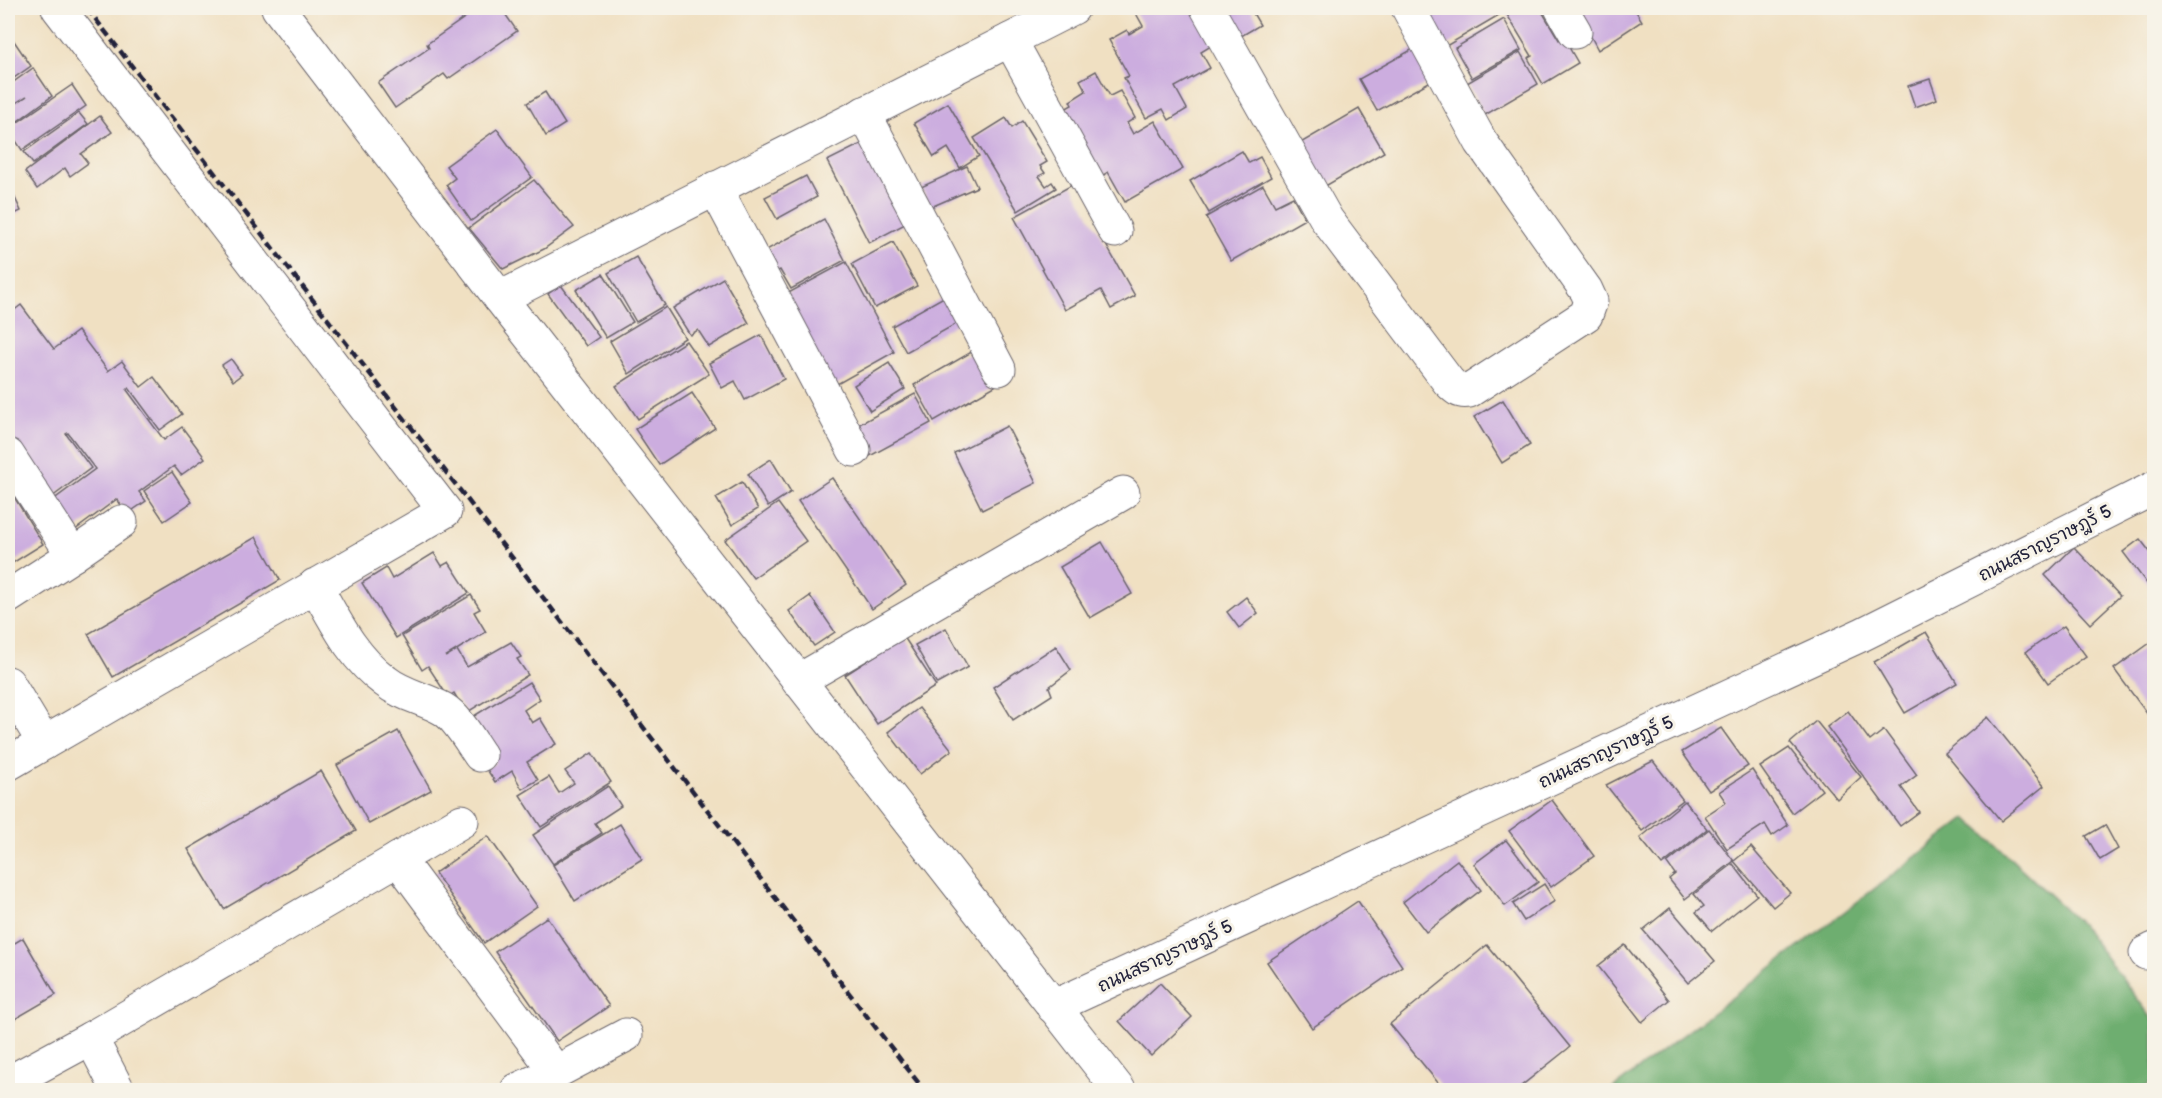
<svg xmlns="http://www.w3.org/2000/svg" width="2162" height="1098" font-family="'Balsamiq Sans','Playpen Sans Thai',sans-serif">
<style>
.forest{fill:#6eae6f;stroke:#486855;stroke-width:1.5}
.building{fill:#ccaddf}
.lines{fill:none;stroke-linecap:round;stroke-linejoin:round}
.minor-casing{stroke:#6a646a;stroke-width:35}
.minor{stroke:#fff;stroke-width:33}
.rail{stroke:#22223b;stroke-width:4.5;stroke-dasharray:9 4.5;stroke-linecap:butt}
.labels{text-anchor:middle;stroke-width:6;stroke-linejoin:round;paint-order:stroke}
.street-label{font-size:18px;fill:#22223b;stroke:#f7f3e8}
</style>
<rect width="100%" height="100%" fill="#f7f3e8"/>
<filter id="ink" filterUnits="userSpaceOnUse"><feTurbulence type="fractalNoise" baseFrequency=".0167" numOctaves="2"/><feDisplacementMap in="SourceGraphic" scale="12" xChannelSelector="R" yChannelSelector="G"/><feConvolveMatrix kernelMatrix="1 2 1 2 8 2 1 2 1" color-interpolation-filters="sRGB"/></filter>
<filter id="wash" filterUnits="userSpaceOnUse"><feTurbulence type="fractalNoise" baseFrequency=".008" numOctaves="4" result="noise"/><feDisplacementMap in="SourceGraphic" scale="24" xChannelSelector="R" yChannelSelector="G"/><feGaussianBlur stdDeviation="1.35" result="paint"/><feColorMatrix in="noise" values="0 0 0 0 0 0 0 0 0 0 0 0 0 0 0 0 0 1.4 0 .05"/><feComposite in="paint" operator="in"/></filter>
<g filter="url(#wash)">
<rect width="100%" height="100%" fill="#f0e0c2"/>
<path class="forest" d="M 1967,818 L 2081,924 L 2154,1021 L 2154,1081 L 2142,1090 L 1611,1090 Z"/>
<g id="blocks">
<g class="building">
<path d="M 466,8 L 501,8 L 517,31 L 448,79 L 444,74 L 395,108 L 378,83 L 429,48 L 427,44 L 470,14 Z"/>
<path d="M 1133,8 L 1196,8 L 1216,43 L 1201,52 L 1210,68 L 1175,87 L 1187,109 L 1169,120 L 1163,109 L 1146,118 L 1124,78 L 1129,76 L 1109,40 L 1127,30 L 1129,34 L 1143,26 Z"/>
<path d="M 1211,8 L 1250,8 L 1260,25 L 1236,39 Z"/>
<path d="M 1440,8 L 1501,8 L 1504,12 L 1441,49 L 1422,18 Z"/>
<path d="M 1503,8 L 1540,8 L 1559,40 L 1563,37 L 1578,63 L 1543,84 L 1528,58 L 1532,56 Z"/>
<path d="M 1576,8 L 1634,8 L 1642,21 L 1598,50 Z"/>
<path d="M 1504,19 L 1521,50 L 1472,78 L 1455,48 Z"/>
<path d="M 10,35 L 31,66 L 8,82 L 8,36 Z"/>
<path d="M 1413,49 L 1431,81 L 1377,111 L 1359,79 Z"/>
<path d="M 1520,52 L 1538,84 L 1485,115 L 1467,83 Z"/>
<path d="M 33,68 L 52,96 L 8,128 L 8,109 L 27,96 L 8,108 L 8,86 Z"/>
<path d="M 1096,71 L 1110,96 L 1120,91 L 1135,118 L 1127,123 L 1133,134 L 1155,121 L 1183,169 L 1125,202 L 1108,172 L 1097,179 L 1063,110 L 1072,105 L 1070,101 L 1086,91 L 1080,80 Z"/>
<path d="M 1930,79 L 1937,99 L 1915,107 L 1908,86 Z"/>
<path d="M 72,85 L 86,106 L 22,150 L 8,129 Z"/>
<path d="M 545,92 L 565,124 L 546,136 L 527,103 Z"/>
<path d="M 948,103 L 979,156 L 960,168 L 948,148 L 934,157 L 914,123 Z"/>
<path d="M 1359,109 L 1384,152 L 1322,188 L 1297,145 Z"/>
<path d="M 79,113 L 88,124 L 33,164 L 24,152 Z"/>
<path d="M 100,116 L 112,132 L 81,154 L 88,163 L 70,176 L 65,168 L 37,189 L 25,172 Z"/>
<path d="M 1006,118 L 1012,128 L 1022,121 L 1047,162 L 1040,166 L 1045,173 L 1039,176 L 1046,186 L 1052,182 L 1056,188 L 1018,211 L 974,138 Z"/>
<path d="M 497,129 L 532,177 L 471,221 L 446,185 L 455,178 L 446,166 Z"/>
<path d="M 865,142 L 907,223 L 869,243 L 827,161 Z"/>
<path d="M 1242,151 L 1249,163 L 1260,157 L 1271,177 L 1209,213 L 1190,181 Z"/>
<path d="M 967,166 L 977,187 L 931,207 L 921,187 Z"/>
<path d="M 806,176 L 817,197 L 777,219 L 765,197 Z"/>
<path d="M 534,180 L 574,227 L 544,249 L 503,269 L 469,228 Z"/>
<path d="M 8,183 L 21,211 L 8,217 Z"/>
<path d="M 1072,185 L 1135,296 L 1111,309 L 1101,290 L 1065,310 L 1014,217 Z"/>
<path d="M 1263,185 L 1275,206 L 1293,197 L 1305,219 L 1231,261 L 1206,217 Z"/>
<path d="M 824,219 L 845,260 L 791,289 L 780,270 L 768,276 L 757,255 Z"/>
<path d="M 893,242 L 917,286 L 875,308 L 852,264 Z"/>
<path d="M 636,257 L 665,305 L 636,322 L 608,273 Z"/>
<path d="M 846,262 L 894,352 L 830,388 L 781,297 Z"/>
<path d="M 603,274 L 633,322 L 606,338 L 576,290 Z"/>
<path d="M 723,278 L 749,323 L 709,347 L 698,330 L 690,335 L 673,308 Z"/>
<path d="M 561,285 L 599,337 L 586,346 L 548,294 Z"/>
<path d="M 949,294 L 963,320 L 906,352 L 892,326 Z"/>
<path d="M 21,305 L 54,349 L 78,331 L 108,371 L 122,361 L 141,387 L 154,377 L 182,414 L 160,430 L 129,388 L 127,390 L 164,440 L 182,427 L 205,458 L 181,475 L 174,466 L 139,492 L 146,501 L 127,514 L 117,499 L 71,533 L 49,503 L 95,469 L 68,433 L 66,434 L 91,468 L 52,497 L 8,436 L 8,315 Z"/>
<path d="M 666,307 L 685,338 L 629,374 L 610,341 Z"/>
<path d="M 761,335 L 784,379 L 745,400 L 735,381 L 722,388 L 709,363 Z"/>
<path d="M 686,341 L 709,374 L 638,419 L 616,386 Z"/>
<path d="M 975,350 L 995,386 L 934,421 L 914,385 Z"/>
<path d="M 231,359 L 242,374 L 233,381 L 222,365 Z"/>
<path d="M 889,363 L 905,389 L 870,411 L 854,385 Z"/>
<path d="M 692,393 L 715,428 L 659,465 L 635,429 Z"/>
<path d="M 915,394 L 931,423 L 870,456 L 854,427 Z"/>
<path d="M 1503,400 L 1530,445 L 1502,463 L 1474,417 Z"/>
<path d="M 1007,426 L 1036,483 L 982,510 L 954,453 Z"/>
<path d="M 771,459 L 791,492 L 768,507 L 748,474 Z"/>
<path d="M 172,472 L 192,502 L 164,521 L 144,491 Z"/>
<path d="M 832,478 L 906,585 L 872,609 L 798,501 Z"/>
<path d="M 742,482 L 758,509 L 732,525 L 716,498 Z"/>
<path d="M 8,487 L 43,544 L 11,564 L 8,559 Z"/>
<path d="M 778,503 L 806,541 L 753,578 L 725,540 Z"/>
<path d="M 256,537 L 280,580 L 113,677 L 88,634 Z"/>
<path d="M 2140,539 L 2154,557 L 2154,593 L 2123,552 Z"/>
<path d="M 1102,542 L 1132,594 L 1090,618 L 1060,567 Z"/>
<path d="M 2074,547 L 2120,596 L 2090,624 L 2045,575 Z"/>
<path d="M 434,553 L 442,566 L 449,562 L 469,593 L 396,638 L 362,583 L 386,568 L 392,579 Z"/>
<path d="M 471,595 L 480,609 L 474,612 L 486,632 L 445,657 L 457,650 L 467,667 L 511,642 L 521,657 L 517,659 L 528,675 L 466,713 L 454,693 L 448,697 L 428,666 L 422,670 L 402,636 Z"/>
<path d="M 810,596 L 835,632 L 814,646 L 789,611 Z"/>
<path d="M 1246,597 L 1258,613 L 1239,628 L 1227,612 Z"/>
<path d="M 2064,626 L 2086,656 L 2048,683 L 2026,652 Z"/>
<path d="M 946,628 L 968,667 L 937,684 L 915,645 Z"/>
<path d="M 1926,632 L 1957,683 L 1905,713 L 1874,662 Z"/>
<path d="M 904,637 L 936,686 L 877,724 L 845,675 Z"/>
<path d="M 2150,643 L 2154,649 L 2154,711 L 2148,715 L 2114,669 Z"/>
<path d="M 1056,646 L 1071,670 L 1049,687 L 1052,695 L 1013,720 L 993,687 Z"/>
<path d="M 529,682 L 540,699 L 524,710 L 532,723 L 540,718 L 556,744 L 527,762 L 538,780 L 522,789 L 512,771 L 495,782 L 486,768 L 495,763 L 474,730 L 474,716 Z"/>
<path d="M 919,708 L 952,750 L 920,774 L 888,732 Z"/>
<path d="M 1848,711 L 1870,741 L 1884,730 L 1917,775 L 1901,787 L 1919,812 L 1900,826 L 1827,727 Z"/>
<path d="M 1988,717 L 2044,786 L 2001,821 L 1945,753 Z"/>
<path d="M 1816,721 L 1861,777 L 1837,799 L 1790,743 Z"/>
<path d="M 1721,728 L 1748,766 L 1709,791 L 1682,752 Z"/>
<path d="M 398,731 L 431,790 L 369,824 L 337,765 Z"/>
<path d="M 1789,748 L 1822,790 L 1792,813 L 1760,767 Z"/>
<path d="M 592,753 L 611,782 L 541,827 L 520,795 L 549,777 L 559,793 L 574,783 L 565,771 Z"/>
<path d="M 1653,761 L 1683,800 L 1642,831 L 1606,785 Z"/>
<path d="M 1752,770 L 1788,825 L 1772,836 L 1765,824 L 1727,849 L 1705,816 L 1726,802 L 1719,792 Z"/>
<path d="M 321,771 L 356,831 L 224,909 L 188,849 Z"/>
<path d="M 608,786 L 621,806 L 595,823 L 602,833 L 553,864 L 533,835 Z"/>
<path d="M 1552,800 L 1594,856 L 1551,887 L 1509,831 Z"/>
<path d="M 1685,801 L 1707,829 L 1662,865 L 1640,838 Z"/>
<path d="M 620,824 L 642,859 L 575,901 L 553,865 Z"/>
<path d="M 2105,825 L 2118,849 L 2100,860 L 2086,836 Z"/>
<path d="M 1709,829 L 1734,861 L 1685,899 L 1669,879 L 1675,874 L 1667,863 Z"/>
<path d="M 488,836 L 537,906 L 484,943 L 435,873 Z"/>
<path d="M 1506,840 L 1538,882 L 1505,906 L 1474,864 Z"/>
<path d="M 1751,847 L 1790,893 L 1773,907 L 1734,861 Z"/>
<path d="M 1457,860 L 1481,890 L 1426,932 L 1403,902 Z"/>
<path d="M 1733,864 L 1757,895 L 1712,931 L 1696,912 L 1704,906 L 1694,894 Z"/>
<path d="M 1544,884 L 1555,901 L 1524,921 L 1513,904 Z"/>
<path d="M 1358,901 L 1402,966 L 1312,1028 L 1267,962 Z"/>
<path d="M 1670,908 L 1715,961 L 1688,983 L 1643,930 Z"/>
<path d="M 547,917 L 609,1006 L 557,1041 L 495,952 Z"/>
<path d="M 23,938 L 56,995 L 8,1023 L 8,947 Z"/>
<path d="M 1487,945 L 1570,1047 L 1516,1090 L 1444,1090 L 1390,1024 Z"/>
<path d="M 1625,945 L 1669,1000 L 1642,1022 L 1598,966 Z"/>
<path d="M 1160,983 L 1192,1017 L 1151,1056 L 1119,1021 Z"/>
</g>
</g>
</g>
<g filter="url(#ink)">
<use href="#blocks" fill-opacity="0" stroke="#6a646a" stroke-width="1.5"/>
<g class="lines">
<g class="minor-casing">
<g id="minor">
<path d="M 278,8 L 500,298 L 1119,1090"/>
<path d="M 1207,8 L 1327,220 L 1448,381 C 1455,388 1459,393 1469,391 L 1586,315 L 1591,301 L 1586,290 L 1481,142 L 1408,8"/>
<path d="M 1561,8 L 1575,32"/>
<path d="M 1010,40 L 1115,231"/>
<path d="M 864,113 L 999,369"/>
<path d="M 715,188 L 854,450"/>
<path d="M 500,298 L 1073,8"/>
<path d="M 8,455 L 73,555"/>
<path d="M 315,585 C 335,620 352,657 385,681 C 402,695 424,698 443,709 C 457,717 471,742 480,755"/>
<path d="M 8,597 L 73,555 L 121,522"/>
<path d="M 798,681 L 1123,493"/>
<path d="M 8,683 L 44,743"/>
<path d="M 8,764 L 445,511 L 58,8"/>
<path d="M 398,859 L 462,821"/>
<path d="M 2146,953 L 2154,949"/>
<path d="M 1053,1007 L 1863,634 L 2154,488"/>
<path d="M 91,1038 L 118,1090"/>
<path d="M 556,1072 L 626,1035"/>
<path d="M 8,1083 L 91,1038 L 398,859 L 556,1072 L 517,1090"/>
</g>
</g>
<use href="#minor" class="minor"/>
<path class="rail" d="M 87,8 L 924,1090"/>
</g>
</g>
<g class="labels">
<g class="street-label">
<text transform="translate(2045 543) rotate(-27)" y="6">ถนนสราญราษฎร์ 5</text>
<text transform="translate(1606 752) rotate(-25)" y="6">ถนนสราญราษฎร์ 5</text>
<text transform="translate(1165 956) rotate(-25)" y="6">ถนนสราญราษฎร์ 5</text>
</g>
</g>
<rect width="2162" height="1098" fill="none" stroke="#f7f3e8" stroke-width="30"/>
</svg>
